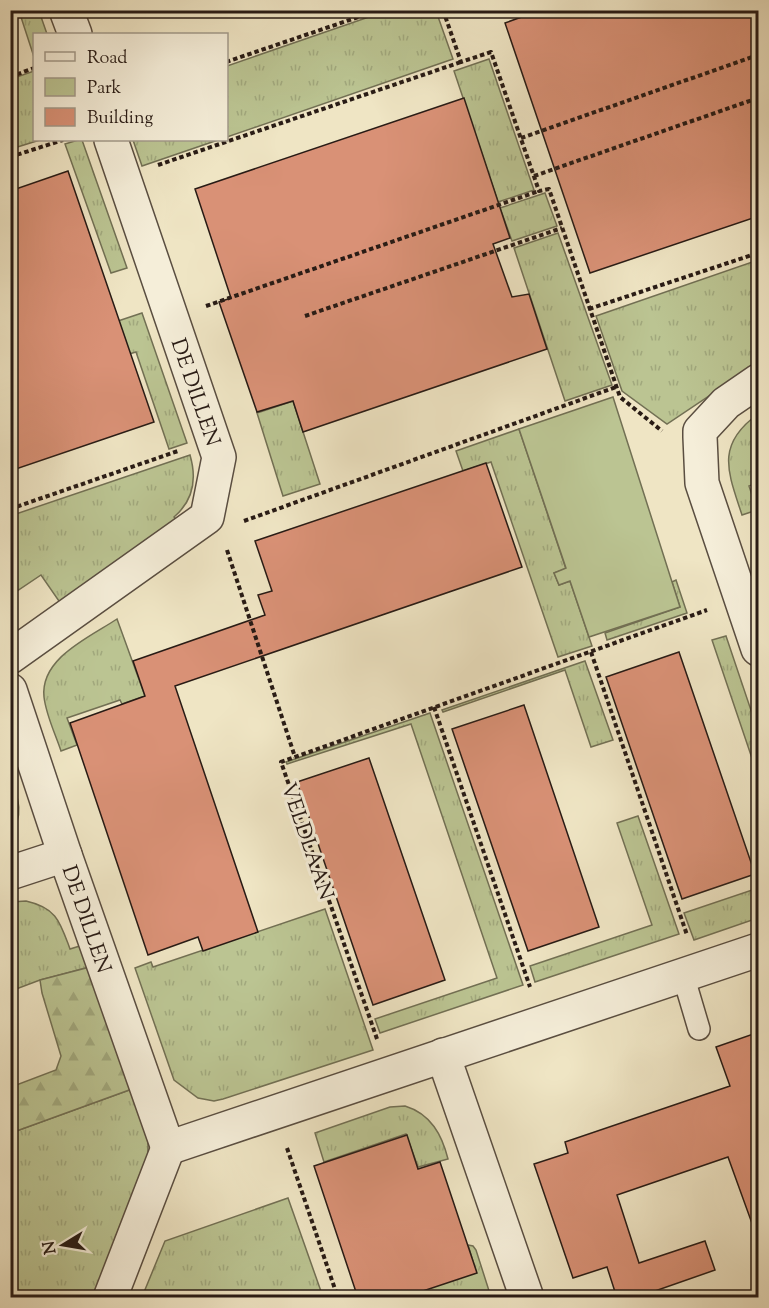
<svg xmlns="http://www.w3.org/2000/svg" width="769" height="1308" font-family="'Sorts Mill Goudy',serif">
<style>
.grass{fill:url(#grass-tufts);stroke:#727054;stroke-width:1.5}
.forest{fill:url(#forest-firs);stroke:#727054;stroke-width:1.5}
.park{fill:#bbc492;stroke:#727054;stroke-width:1.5}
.building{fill:#d99176;stroke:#281b15;stroke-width:1.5}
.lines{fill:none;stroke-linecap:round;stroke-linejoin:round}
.lane-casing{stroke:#5a4e41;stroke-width:24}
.street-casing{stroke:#5a4e41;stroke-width:36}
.path{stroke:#281b15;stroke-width:4;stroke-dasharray:4.5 3;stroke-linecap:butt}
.lane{stroke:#f5eed9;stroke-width:21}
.street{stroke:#f5eed9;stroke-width:33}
.labels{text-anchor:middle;stroke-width:6;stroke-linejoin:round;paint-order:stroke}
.street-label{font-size:21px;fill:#281b15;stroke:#f5eed9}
</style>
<defs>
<pattern id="grass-tufts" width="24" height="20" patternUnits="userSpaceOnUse" patternTransform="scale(1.5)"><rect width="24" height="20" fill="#bbc492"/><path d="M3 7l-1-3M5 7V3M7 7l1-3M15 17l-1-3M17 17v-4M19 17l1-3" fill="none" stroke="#a1a87d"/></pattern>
<pattern id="forest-firs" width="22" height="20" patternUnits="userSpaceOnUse" patternTransform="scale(1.5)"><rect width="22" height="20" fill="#bbc492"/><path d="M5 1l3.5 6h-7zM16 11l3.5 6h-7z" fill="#a1a87d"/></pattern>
</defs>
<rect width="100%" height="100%" fill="#efe5c4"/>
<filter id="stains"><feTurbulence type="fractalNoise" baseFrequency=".00333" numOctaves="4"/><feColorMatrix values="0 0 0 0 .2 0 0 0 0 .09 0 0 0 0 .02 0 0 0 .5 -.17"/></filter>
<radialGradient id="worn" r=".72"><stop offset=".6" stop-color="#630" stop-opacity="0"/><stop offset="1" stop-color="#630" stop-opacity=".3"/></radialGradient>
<g class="grass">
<path d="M 389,10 L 436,11 L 453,59 L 227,137 L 227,66 Z"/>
<path d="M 19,11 L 39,11 L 47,34 L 34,34 L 34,57 Z"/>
<path d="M 489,59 L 534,190 L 498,202 L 454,71 Z"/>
<path d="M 34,71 L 34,140 L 40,140 L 11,149 L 11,79 Z"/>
<path d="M 78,140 L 82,140 L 127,268 L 111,273 L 65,144 Z"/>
<path d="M 133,140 L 218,140 L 142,166 Z"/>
<path d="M 545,193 L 557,226 L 512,241 L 500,208 Z"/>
<path d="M 558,233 L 612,385 L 565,401 L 514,248 Z"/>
<path d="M 758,260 L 758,363 L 667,424 L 622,391 L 596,316 Z"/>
<path d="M 142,313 L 187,443 L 169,449 L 136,352 L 129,354 L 118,321 Z"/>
<path d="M 293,401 L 320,484 L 283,496 L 257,413 Z"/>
<path d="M 758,414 L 758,483 L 749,486 L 757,510 L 742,515 C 728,472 715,445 758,414 Z"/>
<path d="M 519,429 L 566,569 L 554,573 L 559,585 L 570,581 L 592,646 L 558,657 L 491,462 L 463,471 L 456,451 Z"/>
<path d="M 190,455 C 197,479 194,500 174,517 L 179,525 L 61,604 L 41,575 L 11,595 L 10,516 Z"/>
<path d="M 676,580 L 687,613 L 607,640 L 605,633 L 680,607 L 672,582 Z"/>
<path d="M 117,619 L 145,696 L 122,704 L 120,700 L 67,718 L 77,745 L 61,751 C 55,733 46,715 44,697 C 40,658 90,637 117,619 Z"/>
<path d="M 726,636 L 758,731 L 758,776 L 712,640 Z"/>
<path d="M 585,661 L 613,740 L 591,747 L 565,670 L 443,712 L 442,710 Z"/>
<path d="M 430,713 L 523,985 L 380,1033 L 375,1019 L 497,978 L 411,724 L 287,764 L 286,762 Z"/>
<path d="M 11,775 C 17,795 25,815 11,833 L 11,821 L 15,819 L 11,805 Z"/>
<path d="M 638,816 L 679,934 L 535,982 L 530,966 L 652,925 L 617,823 Z"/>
<path d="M 758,888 L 758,918 L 694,940 L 684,913 Z"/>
<path d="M 26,901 C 57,908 60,922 70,949 L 83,945 L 90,967 L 40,980 L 11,991 L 11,902 Z"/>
<path d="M 325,909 L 373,1050 L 223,1099 L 214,1101 L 198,1098 L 174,1080 L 135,968 L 151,962 L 153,967 Z"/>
<path d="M 132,1089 L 148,1139 L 148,1157 L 93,1297 L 11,1298 L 11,1133 Z"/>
<path d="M 405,1106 C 431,1114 442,1135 448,1159 L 418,1167 L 406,1134 L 324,1162 L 315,1133 L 390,1107 Z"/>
<path d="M 288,1198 L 323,1297 L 142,1297 L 165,1241 Z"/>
<path d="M 468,1245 L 473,1246 L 476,1250 L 491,1297 L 401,1298 L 476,1271 Z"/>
</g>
<path class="forest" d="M 90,967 L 132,1089 L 11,1133 L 11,1087 L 56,1070 L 61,1056 L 42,993 L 40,980 Z"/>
<path class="park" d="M 613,397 L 680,607 L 589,637 L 570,581 L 559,585 L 554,573 L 566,568 L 519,429 Z"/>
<g class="building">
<path d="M 541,10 L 759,10 L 759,216 L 590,273 L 505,23 Z"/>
<path d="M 464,98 L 510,238 L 493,244 L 512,297 L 529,294 L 547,349 L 303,432 L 293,401 L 257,412 L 219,302 L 231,298 L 195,189 Z"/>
<path d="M 68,171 L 154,422 L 10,471 L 10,191 Z"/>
<path d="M 486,463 L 522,567 L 175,686 L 258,932 L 203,951 L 198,937 L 148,955 L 70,723 L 145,696 L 133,661 L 265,615 L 258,595 L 272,591 L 255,541 Z"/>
<path d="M 679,652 L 755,874 L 682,899 L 606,677 Z"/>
<path d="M 524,705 L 599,927 L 528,951 L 452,729 Z"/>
<path d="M 369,758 L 445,980 L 373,1005 L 297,782 Z"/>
<path d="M 759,1032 L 759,1228 L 754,1229 L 728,1157 L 617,1195 L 639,1263 L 705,1241 L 715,1270 L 635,1298 L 617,1298 L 607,1267 L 573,1278 L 534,1164 L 568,1153 L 565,1142 L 730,1086 L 716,1047 Z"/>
<path d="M 407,1135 L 418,1169 L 440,1162 L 477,1273 L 402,1298 L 358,1298 L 314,1166 Z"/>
</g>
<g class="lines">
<g class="lane-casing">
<path id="lane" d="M 683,975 L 699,1029"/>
</g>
<g class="street-casing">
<g id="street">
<path d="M 66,10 L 75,34"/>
<path d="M 758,381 L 726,403 L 700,431 L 700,437 L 702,483 L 758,649"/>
<path d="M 10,657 L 207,517 L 219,457 L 111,140"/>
<path d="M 10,690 L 65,855 L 168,1148"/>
<path d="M 10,873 L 65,855"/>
<path d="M 443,1055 L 527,1298"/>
<path d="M 168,1148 L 758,950"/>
<path d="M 110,1298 L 168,1148"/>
</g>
</g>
<g class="path">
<path d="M 443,10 L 461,62 L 491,52 L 539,191 L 549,189 L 620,397 L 662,431"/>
<path d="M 226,62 L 379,10"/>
<path d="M 10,77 L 34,68"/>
<path d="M 521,138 L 758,55"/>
<path d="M 10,157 L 63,140"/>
<path d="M 158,165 L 461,62"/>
<path d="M 534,176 L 758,98"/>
<path d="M 206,306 L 539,191"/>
<path d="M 589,309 L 758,253"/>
<path d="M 305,316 L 562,228"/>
<path d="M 10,509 L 178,451"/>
<path d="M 244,521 L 616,387"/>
<path d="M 227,550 L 295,757"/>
<path d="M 591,652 L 687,935"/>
<path d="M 434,707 L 530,987"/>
<path d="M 377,1039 L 281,762 L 707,610"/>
<path d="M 287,1148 L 338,1298"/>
</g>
<use href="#lane" class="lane"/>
<use href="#street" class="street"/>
</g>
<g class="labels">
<g class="street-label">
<text transform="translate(196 392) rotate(71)" y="7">DE DILLEN</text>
<text transform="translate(308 841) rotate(71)" y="7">VELDLAAN</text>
<text transform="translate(87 919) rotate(71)" y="7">DE DILLEN</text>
</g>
</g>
<rect width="769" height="1308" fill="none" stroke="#efe5c4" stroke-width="36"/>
<rect x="12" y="12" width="745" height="1284" fill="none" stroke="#281b15" stroke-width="3"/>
<rect x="18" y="18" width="733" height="1272" fill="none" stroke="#281b15" stroke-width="1.5"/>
<rect x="33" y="33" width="195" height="108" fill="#f5eed9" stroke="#a39a8b" stroke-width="1.5"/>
<rect x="45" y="52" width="30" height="9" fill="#f5eed9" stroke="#a39a8b" stroke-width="1.5"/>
<text x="87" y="63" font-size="18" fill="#281b15">Road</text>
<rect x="45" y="78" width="30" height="18" fill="#bbc492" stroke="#a39a8b" stroke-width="1.5"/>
<text x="87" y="93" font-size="18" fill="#281b15">Park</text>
<rect x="45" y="108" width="30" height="18" fill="#d99176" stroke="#a39a8b" stroke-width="1.5"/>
<text x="87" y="123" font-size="18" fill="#281b15">Building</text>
<g transform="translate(63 1245) rotate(259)" stroke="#f5eed9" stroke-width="4.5" paint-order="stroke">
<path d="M0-4.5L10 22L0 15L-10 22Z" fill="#281b15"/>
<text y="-9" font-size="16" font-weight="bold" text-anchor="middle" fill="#281b15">N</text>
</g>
<rect width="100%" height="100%" filter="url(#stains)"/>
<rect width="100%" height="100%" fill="url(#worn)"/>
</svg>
